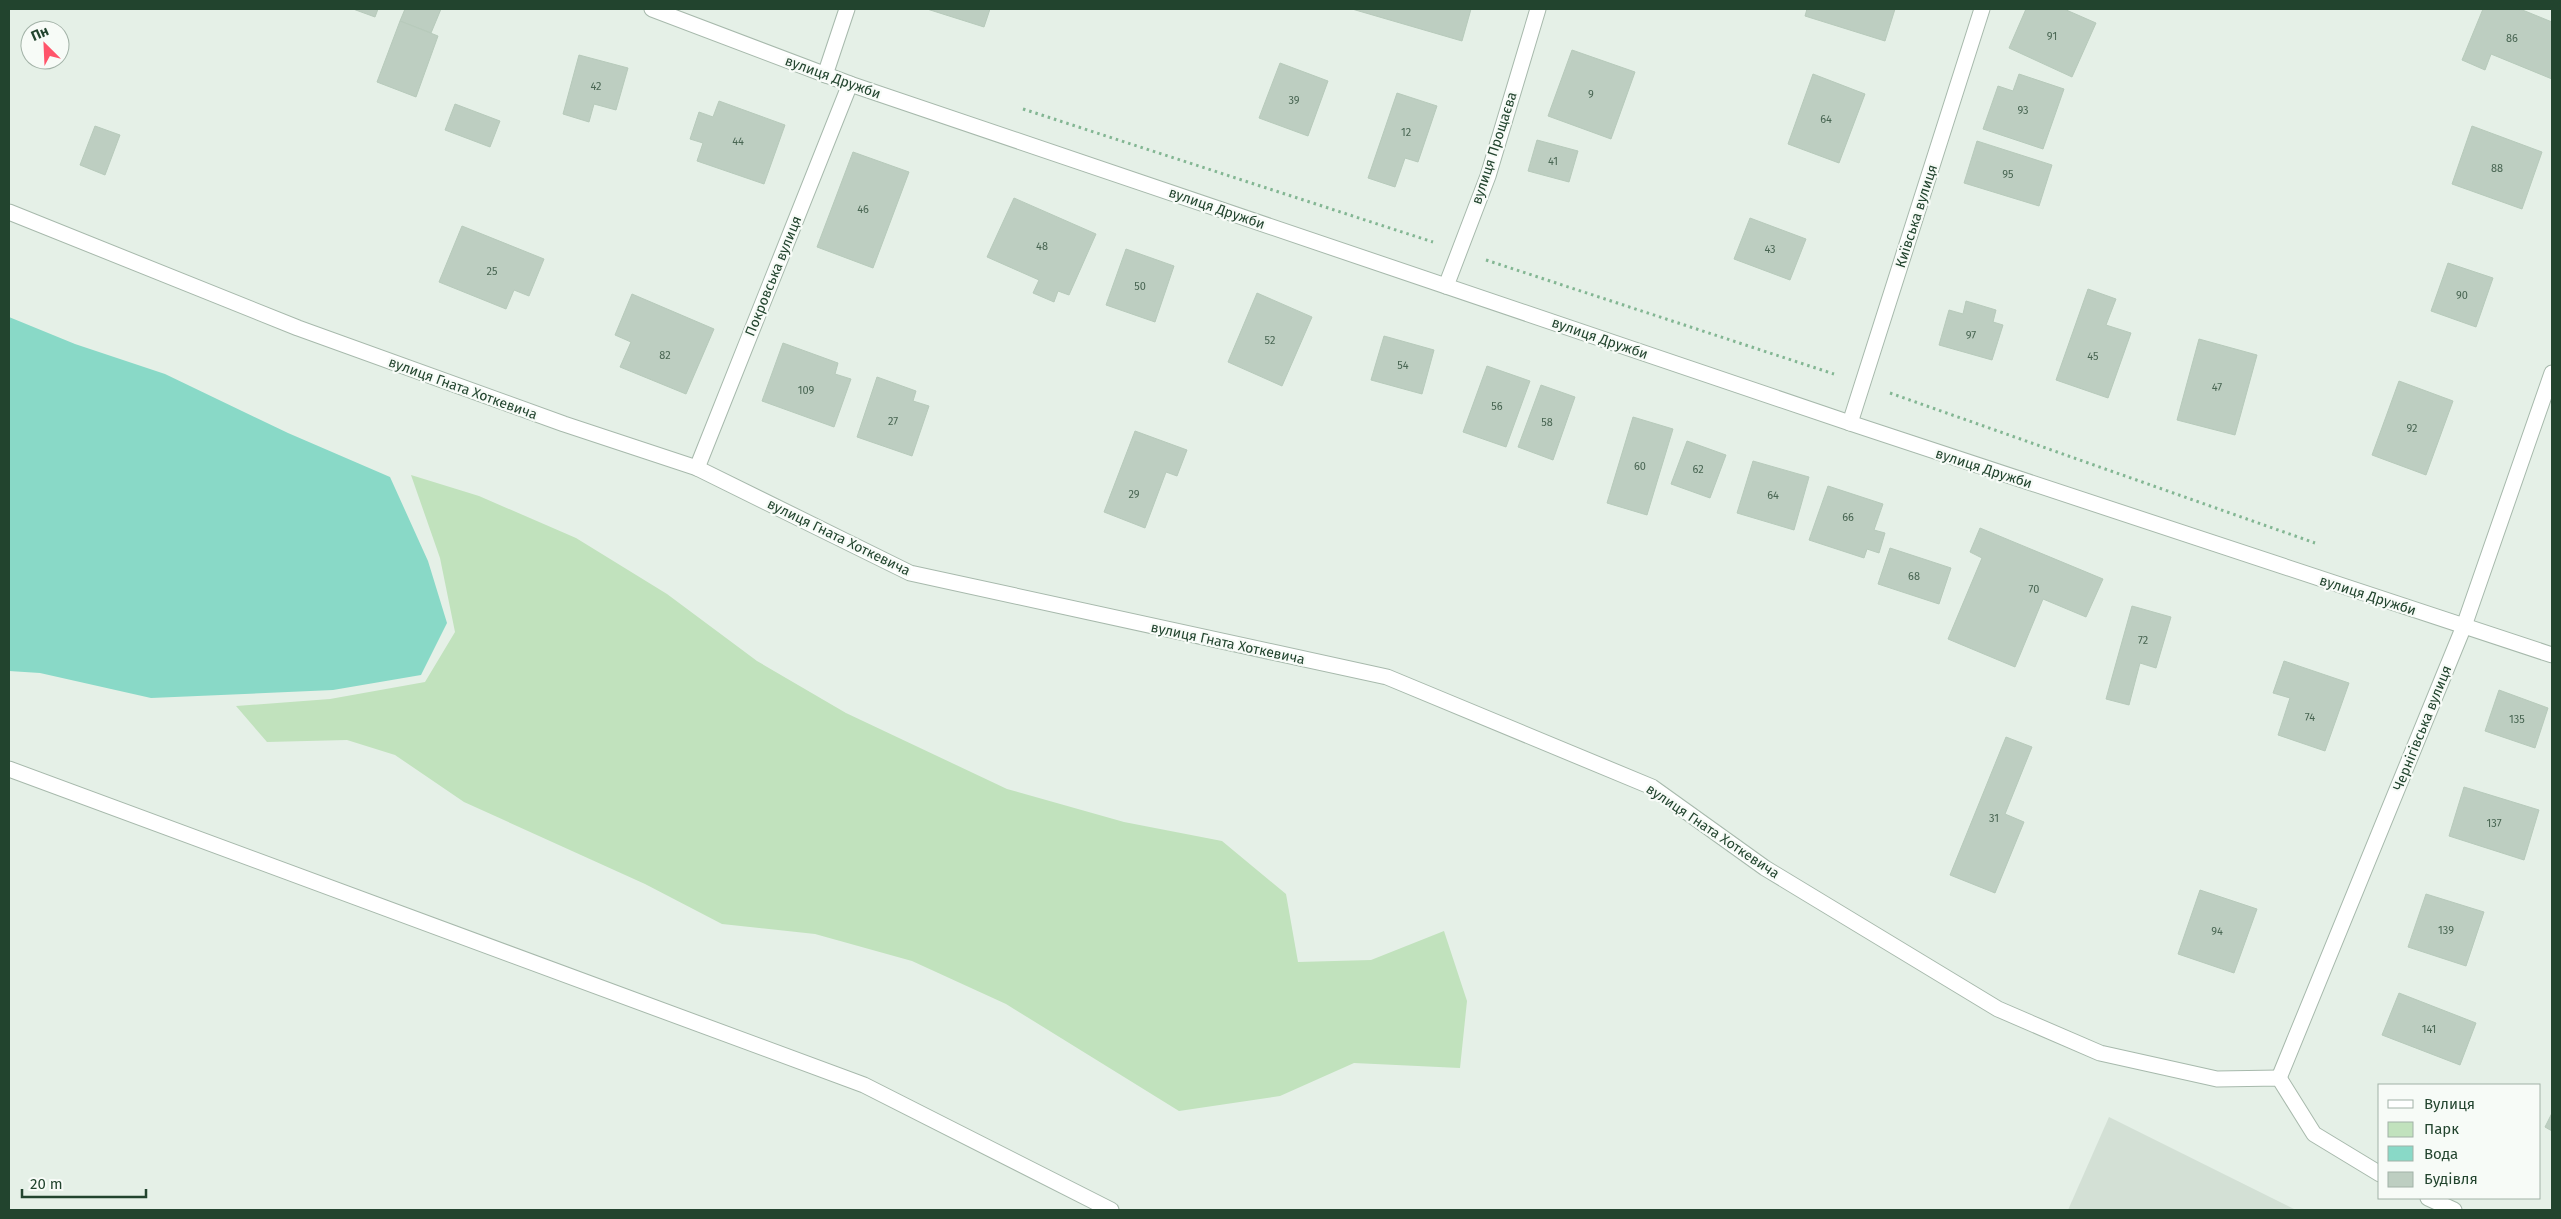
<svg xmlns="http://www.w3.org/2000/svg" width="2561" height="1219" font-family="'Fira Sans',sans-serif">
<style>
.built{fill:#d3e0d5}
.green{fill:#c1e2bd}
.water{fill:#89d9c7}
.building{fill:#bdcec1;stroke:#b7cabb}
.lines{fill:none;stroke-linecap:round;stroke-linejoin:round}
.service-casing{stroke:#a7b9ac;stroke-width:17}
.minor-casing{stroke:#a7b9ac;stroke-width:17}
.tertiary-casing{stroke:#a7b9ac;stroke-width:17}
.path{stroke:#83b693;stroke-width:3;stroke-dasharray:2.5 4;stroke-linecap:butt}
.service{stroke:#fff;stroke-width:15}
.minor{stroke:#fff;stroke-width:15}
.tertiary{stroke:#fff;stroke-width:15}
.labels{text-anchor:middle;stroke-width:4.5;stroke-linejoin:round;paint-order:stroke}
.number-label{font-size:11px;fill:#496653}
.street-label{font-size:14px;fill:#22442e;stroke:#f7fbf7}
</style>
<rect width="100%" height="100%" fill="#e5f0e7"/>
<path class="built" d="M 2109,1117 L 2296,1210 L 2068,1210 Z"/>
<path class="green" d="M 411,475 L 479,496 L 576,538 L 667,594 L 757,661 L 846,713 L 1007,789 L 1124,822 L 1222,841 L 1286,894 L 1298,962 L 1371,960 L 1444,931 L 1467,1001 L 1460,1068 L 1354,1063 L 1280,1096 L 1179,1111 L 1006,1004 L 912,961 L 815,934 L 722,924 L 645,884 L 464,802 L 395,755 L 347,740 L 267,742 L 236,706 L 330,699 L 425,682 L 455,632 L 440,558 Z"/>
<path class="water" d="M 9,317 L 75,344 L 165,374 L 288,433 L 390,477 L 428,561 L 447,623 L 421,675 L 333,690 L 151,698 L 40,673 L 9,671 Z"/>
<g class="building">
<path d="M 353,9 L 378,9 L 375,17 Z"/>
<path d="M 405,9 L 441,9 L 431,33 L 400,21 Z"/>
<path d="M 927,9 L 990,9 L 984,27 Z"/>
<path d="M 1352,9 L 1471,9 L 1462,41 Z"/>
<path d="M 1807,9 L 1895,9 L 1885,41 L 1805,16 Z"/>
<path d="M 2026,9 L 2064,9 L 2096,23 L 2072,77 L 2009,48 Z"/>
<path d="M 2483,9 L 2520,9 L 2552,22 L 2552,79 L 2491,54 L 2485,70 L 2462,60 Z"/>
<path d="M 400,21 L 438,36 L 416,97 L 377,82 Z"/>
<path d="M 1572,50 L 1635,72 L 1611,139 L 1548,116 Z"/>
<path d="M 579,55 L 628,68 L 616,110 L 594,104 L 589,122 L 563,114 Z"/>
<path d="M 1280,63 L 1328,81 L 1308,136 L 1259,118 Z"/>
<path d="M 1813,74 L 1865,94 L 1839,163 L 1788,144 Z"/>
<path d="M 2019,74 L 2064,89 L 2043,149 L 1983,129 L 1998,86 L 2013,91 Z"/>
<path d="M 1397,93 L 1437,106 L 1418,162 L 1405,158 L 1395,187 L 1368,178 Z"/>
<path d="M 719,101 L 785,125 L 764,184 L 697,161 L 703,143 L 690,139 L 699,112 L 713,117 Z"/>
<path d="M 455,104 L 500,121 L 490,147 L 445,130 Z"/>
<path d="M 95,126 L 120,135 L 105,175 L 80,165 Z"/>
<path d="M 2472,126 L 2542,152 L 2522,209 L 2452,184 Z"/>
<path d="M 1537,140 L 1578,151 L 1569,182 L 1528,171 Z"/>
<path d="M 1977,141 L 2052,165 L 2039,206 L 1964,183 Z"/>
<path d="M 853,152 L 909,172 L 873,268 L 817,247 Z"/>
<path d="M 1014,198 L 1096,234 L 1069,295 L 1058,291 L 1054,302 L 1033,293 L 1039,280 L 987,257 Z"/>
<path d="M 1750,218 L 1806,239 L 1790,280 L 1734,259 Z"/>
<path d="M 462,226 L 544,259 L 529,296 L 514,290 L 506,309 L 439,282 Z"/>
<path d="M 1126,249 L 1174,266 L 1155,322 L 1106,305 Z"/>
<path d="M 2448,263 L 2493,278 L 2476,327 L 2431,311 Z"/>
<path d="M 2088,289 L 2116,299 L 2106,325 L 2131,333 L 2108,398 L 2056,380 Z"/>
<path d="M 1257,293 L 1312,317 L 1282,386 L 1228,362 Z"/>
<path d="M 632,294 L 714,329 L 686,394 L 620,367 L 631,342 L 615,335 Z"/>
<path d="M 1966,301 L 1996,310 L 1993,322 L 2003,325 L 1992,360 L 1939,345 L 1949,310 L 1963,314 Z"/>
<path d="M 1384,336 L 1434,350 L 1422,394 L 1371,380 Z"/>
<path d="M 2199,339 L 2257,355 L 2235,435 L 2177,420 Z"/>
<path d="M 783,343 L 838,363 L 835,374 L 851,379 L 834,427 L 762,401 Z"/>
<path d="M 1487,366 L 1530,381 L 1506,447 L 1463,432 Z"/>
<path d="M 877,377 L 916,391 L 913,401 L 929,406 L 912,456 L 857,437 Z"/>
<path d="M 2399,381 L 2453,401 L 2426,475 L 2372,455 Z"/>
<path d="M 1541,385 L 1575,397 L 1553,460 L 1518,447 Z"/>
<path d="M 1633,417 L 1673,429 L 1647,515 L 1607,503 Z"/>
<path d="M 1135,431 L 1187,450 L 1177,476 L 1166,472 L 1145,528 L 1104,512 Z"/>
<path d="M 1687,441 L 1726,455 L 1710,498 L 1671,484 Z"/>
<path d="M 1753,461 L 1809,477 L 1794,530 L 1737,513 Z"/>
<path d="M 1828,486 L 1883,504 L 1874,530 L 1885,533 L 1879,553 L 1867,549 L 1864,558 L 1809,540 Z"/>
<path d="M 1980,528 L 2103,579 L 2086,617 L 2043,599 L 2015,667 L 1948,639 L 1982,558 L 1970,552 Z"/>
<path d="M 1890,548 L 1951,568 L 1939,604 L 1878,584 Z"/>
<path d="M 2132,606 L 2171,617 L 2156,668 L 2140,663 L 2129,705 L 2106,699 Z"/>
<path d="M 2284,661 L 2349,683 L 2325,751 L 2278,735 L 2290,698 L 2273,693 Z"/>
<path d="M 2499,690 L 2548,708 L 2535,748 L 2485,731 Z"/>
<path d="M 2006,737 L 2032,747 L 2005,814 L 2024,822 L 1995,893 L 1950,875 Z"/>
<path d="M 2464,787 L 2539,810 L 2524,860 L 2449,836 Z"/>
<path d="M 2200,890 L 2257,909 L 2234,973 L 2178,954 Z"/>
<path d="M 2426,894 L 2484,912 L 2466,966 L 2408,947 Z"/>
<path d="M 2399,993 L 2476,1023 L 2460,1065 L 2382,1035 Z"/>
<path d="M 2552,1113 L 2552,1131 L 2545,1127 Z"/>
</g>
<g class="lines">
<g class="service-casing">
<path id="service" d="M 9,769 L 864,1085 L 1111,1210"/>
</g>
<g class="minor-casing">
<g id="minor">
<path d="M 825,75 L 847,9"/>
<path d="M 9,212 L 298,328 L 564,424 L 697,468 L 910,573 L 1387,677 L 1652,787 L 1765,868 L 1998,1009 L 2100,1053 L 2217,1079 L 2279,1078 L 2314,1134 L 2380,1174"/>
<path d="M 1446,286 L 1488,176 L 1538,9"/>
<path d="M 1850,423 L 1982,9"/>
<path d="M 697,468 L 850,84"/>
<path d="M 2279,1078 L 2464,626 L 2552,373"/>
<path d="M 2428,1198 L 2454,1210"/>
</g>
</g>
<g class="tertiary-casing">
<path id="tertiary" d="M 652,9 L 850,84 L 1850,423 L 2552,655"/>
</g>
<g class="path">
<path d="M 1023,109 L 1433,242"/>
<path d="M 1486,260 L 1834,374"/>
<path d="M 1890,393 L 2315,543"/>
</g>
<use href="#service" class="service"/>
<use href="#minor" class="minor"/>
<use href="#tertiary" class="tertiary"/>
</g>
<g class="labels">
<g class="number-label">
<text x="2052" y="40">91</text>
<text x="2512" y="42">86</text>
<text x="596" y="90">42</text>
<text x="1591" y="98">9</text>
<text x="1294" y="104">39</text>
<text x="2023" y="114">93</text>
<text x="1826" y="123">64</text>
<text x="1406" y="136">12</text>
<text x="738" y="145">44</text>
<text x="1553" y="165">41</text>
<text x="2497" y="172">88</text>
<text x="2008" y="178">95</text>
<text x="863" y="213">46</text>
<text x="1042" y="250">48</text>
<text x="1770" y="253">43</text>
<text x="492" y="275">25</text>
<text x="1140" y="290">50</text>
<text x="2462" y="299">90</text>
<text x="1971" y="339">97</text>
<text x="1270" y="344">52</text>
<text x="665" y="359">82</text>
<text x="2093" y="360">45</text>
<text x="1403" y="369">54</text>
<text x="2217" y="391">47</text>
<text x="806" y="394">109</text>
<text x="1497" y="410">56</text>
<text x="893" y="425">27</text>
<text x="1547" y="426">58</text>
<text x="2412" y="432">92</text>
<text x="1640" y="470">60</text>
<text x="1698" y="473">62</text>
<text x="1134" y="498">29</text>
<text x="1773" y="499">64</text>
<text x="1848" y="521">66</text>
<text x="1914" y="580">68</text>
<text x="2034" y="593">70</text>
<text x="2143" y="644">72</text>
<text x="2310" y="721">74</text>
<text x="2517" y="723">135</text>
<text x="1994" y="822">31</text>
<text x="2494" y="827">137</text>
<text x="2446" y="934">139</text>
<text x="2217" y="935">94</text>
<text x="2429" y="1033">141</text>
</g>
<g class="street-label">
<text transform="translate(833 77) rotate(20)" y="5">вулиця Дружби</text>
<text transform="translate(1494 148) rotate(-72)" y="5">вулиця Прощаєва</text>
<text transform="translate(1217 208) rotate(19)" y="5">вулиця Дружби</text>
<text transform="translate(1916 216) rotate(-72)" y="5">Київська вулиця</text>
<text transform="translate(773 276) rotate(-68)" y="5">Покровська вулиця</text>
<text transform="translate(1600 338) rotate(19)" y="5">вулиця Дружби</text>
<text transform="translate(463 388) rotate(20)" y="5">вулиця Гната Хоткевича</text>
<text transform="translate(1984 468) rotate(18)" y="5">вулиця Дружби</text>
<text transform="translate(839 537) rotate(26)" y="5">вулиця Гната Хоткевича</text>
<text transform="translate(2368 595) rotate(18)" y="5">вулиця Дружби</text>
<text transform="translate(1228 643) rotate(12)" y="5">вулиця Гната Хоткевича</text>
<text transform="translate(2422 728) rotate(-68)" y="5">Чернігівська вулиця</text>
<text transform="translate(1713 831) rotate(34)" y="5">вулиця Гната Хоткевича</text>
</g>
</g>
<rect width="2561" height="1219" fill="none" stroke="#22442e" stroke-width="20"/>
<rect x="2378" y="1084" width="162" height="115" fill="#f7fbf7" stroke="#a2b2a7"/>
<rect x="2388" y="1100" width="25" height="8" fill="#ffffff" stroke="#a2b2a7"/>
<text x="2424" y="1109" font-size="15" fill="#22442e">Вулиця</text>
<rect x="2388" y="1122" width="25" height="15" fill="#c1e2bd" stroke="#a2b2a7"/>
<text x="2424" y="1134" font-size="15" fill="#22442e">Парк</text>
<rect x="2388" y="1146" width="25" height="15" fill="#89d9c7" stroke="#a2b2a7"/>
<text x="2424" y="1159" font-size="15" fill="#22442e">Вода</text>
<rect x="2388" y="1172" width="25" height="15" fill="#bdcec1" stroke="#a2b2a7"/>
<text x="2424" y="1184" font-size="15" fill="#22442e">Будівля</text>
<g transform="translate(45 45) rotate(336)"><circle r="24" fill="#f7fbf7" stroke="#a2b2a7"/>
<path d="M0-4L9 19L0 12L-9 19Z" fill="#ff546a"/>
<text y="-8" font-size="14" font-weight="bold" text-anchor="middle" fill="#22442e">Пн</text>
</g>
<path d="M22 1189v8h124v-8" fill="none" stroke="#22442e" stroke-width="2.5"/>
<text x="30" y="1189" font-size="15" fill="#22442e" stroke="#f7fbf7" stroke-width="4" paint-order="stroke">20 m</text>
</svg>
